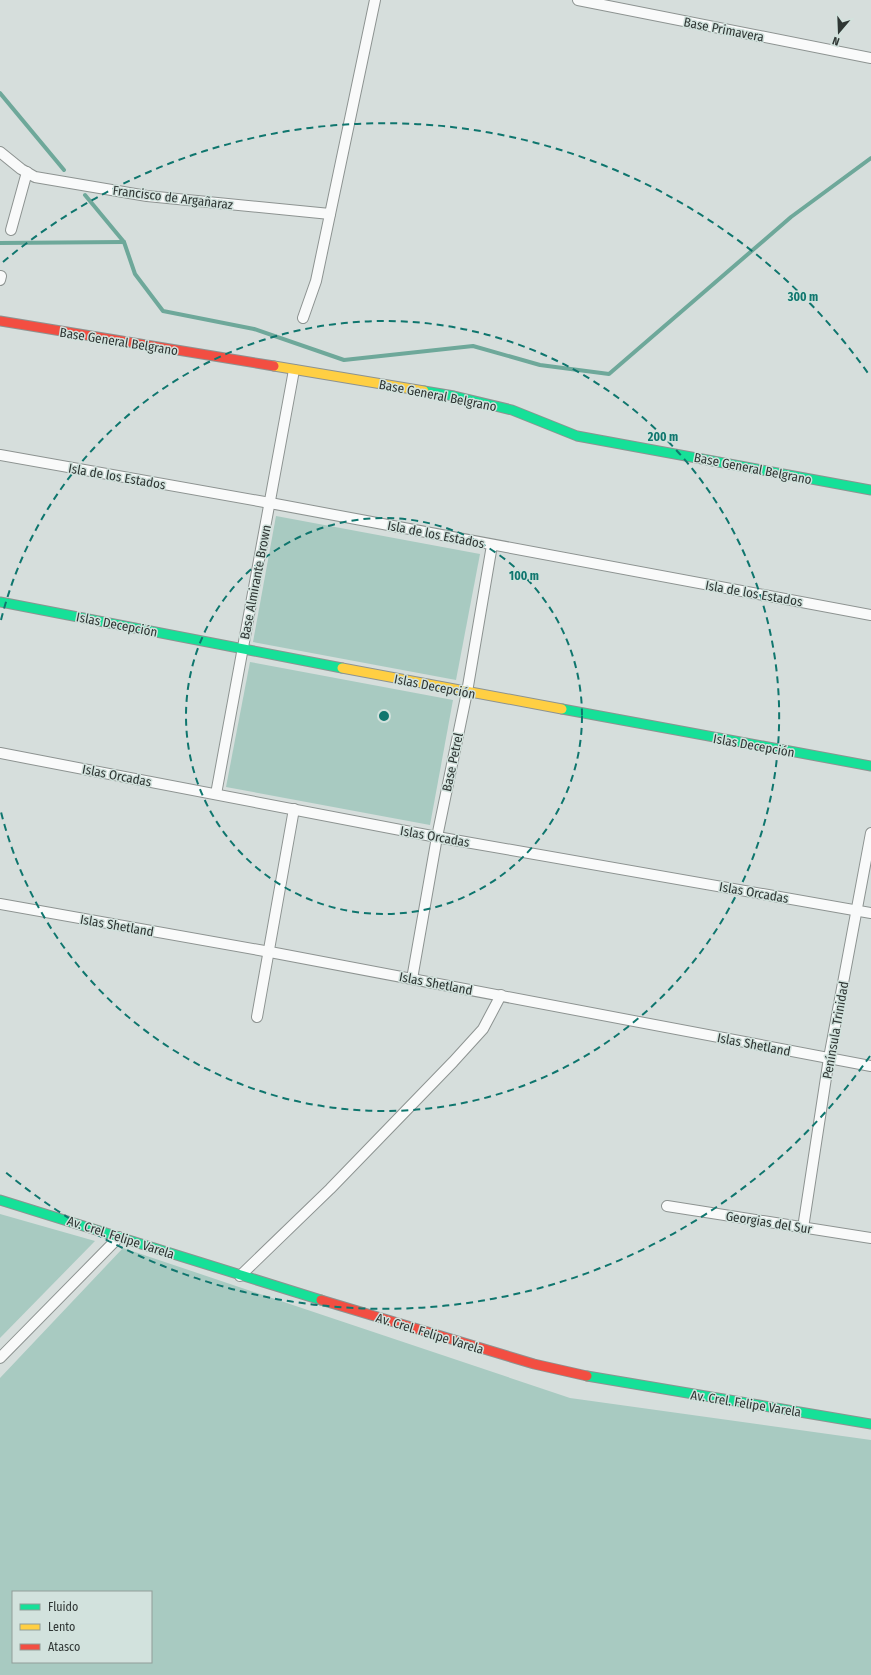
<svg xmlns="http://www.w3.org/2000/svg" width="871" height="1675" font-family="'Fira Sans Condensed',sans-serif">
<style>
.green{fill:#a8cac1;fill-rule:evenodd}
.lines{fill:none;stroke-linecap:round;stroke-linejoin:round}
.stream{stroke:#6ea89a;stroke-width:4}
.street-casing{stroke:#8d9391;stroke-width:12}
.fast-casing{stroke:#8d9391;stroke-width:11}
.slow-casing{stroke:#8d9391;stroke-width:11}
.jam-casing{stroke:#8d9391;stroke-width:11}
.street{stroke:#f9fafa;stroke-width:10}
.fast{stroke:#16e098;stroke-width:9}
.slow{stroke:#ffcf43;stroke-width:9}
.jam{stroke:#f24e42;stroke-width:9}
.ring{fill:none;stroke:#0f766e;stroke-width:2;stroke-dasharray:7 5}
.labels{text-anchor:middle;stroke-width:3;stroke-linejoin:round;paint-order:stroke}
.street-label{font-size:13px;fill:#2f3634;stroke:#d2e2dd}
.centre{fill:#0f766e;stroke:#d2e2dd;stroke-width:2}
.ring-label{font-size:12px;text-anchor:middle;font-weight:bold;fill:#0f766e;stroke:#d2e2dd;stroke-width:3;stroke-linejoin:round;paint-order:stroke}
</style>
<rect width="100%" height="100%" fill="#d6dedc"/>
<g class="green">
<path d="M 276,516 L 480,554 L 456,680 L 253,642 Z"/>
<path d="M 250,662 L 453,700 L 430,825 L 226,787 Z"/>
<path d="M 0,1214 L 95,1241 L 0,1338 Z"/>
<path d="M 123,1248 L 570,1398 L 871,1440 L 871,1675 L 0,1675 L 0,1378 ZM 13,1592 L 151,1592 L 151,1662 L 13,1662 Z"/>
</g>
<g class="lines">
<g class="stream">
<path d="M 0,93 L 64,170"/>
<path d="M 85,195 L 124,242 L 135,274 L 163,311 L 254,329 L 344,360 L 473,346 L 540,365 L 609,374 L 791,217 L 871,158"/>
<path d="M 0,243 L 124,242"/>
</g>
<g class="street-casing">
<g id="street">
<path d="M 578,0 L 871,58"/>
<path d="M 0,152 L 21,169 L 35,177 L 147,196 L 330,214"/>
<path d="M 11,230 L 27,172"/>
<path d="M 0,280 L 1,276"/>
<path d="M 303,318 L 316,281 L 375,0"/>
<path d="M 0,455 L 270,503 L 871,615"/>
<path d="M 0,753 L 437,837 L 871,913"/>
<path d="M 216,794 L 294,370"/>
<path d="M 0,904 L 270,952 L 871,1066"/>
<path d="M 412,979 L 437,837 L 467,692 L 492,545"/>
<path d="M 257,1017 L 294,809"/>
<path d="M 667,1206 L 871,1238"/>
<path d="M 803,1228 L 829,1058 L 871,833"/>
<path d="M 240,1276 L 330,1189 L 453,1062 L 483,1029 L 501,995"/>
<path d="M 0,1358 L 119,1237"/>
</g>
</g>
<g class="fast-casing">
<g id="fast">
<path d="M 424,391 L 454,396 L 512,410 L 577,436 L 871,490"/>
<path d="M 0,602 L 342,668"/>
<path d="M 562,709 L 871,766"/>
<path d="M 0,1200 L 321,1300"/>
<path d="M 587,1376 L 871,1424"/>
</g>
</g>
<g class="slow-casing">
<g id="slow">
<path d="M 274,366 L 424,391"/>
<path d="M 342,668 L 562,709"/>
</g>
</g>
<g class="jam-casing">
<g id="jam">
<path d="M 0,321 L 274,366"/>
<path d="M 321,1300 L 534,1364 L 587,1376"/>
</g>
</g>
<use href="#street" class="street"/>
<use href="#fast" class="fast"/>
<use href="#slow" class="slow"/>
<use href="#jam" class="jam"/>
</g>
<g class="ring">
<circle cx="384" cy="716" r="198"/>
<path d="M1 620A395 395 0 1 1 1 812"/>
<path d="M870 1056A593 593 0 0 1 3 1170M3 262A593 593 0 0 1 870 376"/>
</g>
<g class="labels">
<g class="street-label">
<text transform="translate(724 29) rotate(11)" y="5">Base Primavera</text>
<text transform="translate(173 197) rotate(7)" y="5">Francisco de Argañaraz</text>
<text transform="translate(119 341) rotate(9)" y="5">Base General Belgrano</text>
<text transform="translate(438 395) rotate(11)" y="5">Base General Belgrano</text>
<text transform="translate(753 468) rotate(11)" y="5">Base General Belgrano</text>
<text transform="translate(117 476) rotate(10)" y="5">Isla de los Estados</text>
<text transform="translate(436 534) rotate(11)" y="5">Isla de los Estados</text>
<text transform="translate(255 582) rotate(-79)" y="5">Base Almirante Brown</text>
<text transform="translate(754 593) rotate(10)" y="5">Isla de los Estados</text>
<text transform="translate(117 624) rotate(11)" y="5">Islas Decepción</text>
<text transform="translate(435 686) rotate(11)" y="5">Islas Decepción</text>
<text transform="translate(754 745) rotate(10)" y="5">Islas Decepción</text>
<text transform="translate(452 762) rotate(-78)" y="5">Base Petrel</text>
<text transform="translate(117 775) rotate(11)" y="5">Islas Orcadas</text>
<text transform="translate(435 836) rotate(10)" y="5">Islas Orcadas</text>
<text transform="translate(754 892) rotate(10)" y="5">Islas Orcadas</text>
<text transform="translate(117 925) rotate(10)" y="5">Islas Shetland</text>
<text transform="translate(436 983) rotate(11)" y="5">Islas Shetland</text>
<text transform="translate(835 1030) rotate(-80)" y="5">Península Trinidad</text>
<text transform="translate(754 1044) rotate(11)" y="5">Islas Shetland</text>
<text transform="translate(769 1222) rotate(9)" y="5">Georgias del Sur</text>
<text transform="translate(121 1237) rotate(18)" y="5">Av. Crel. Felipe Varela</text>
<text transform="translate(430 1333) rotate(17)" y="5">Av. Crel. Felipe Varela</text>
<text transform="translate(746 1403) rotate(9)" y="5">Av. Crel. Felipe Varela</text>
</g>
</g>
<circle cx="384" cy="716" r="6" class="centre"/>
<g class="ring-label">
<text x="803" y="301">300 m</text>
<text x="663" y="441">200 m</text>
<text x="524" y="580">100 m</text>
</g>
<rect x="12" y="1591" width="140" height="72" fill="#d2e2dd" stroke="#919d99"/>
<rect x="20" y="1604" width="20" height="6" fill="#16e098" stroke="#919d99"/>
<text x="48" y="1611" font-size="12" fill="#2f3634">Fluido</text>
<rect x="20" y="1624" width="20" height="6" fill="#ffcf43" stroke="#919d99"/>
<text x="48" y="1631" font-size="12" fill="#2f3634">Lento</text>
<rect x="20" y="1644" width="20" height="6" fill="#f24e42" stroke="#919d99"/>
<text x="48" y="1651" font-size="12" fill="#2f3634">Atasco</text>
<g transform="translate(839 32) rotate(199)" stroke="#d2e2dd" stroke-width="3" paint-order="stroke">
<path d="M0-3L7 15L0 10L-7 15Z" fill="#2f3634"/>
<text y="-6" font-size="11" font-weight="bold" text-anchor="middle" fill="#2f3634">N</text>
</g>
</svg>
